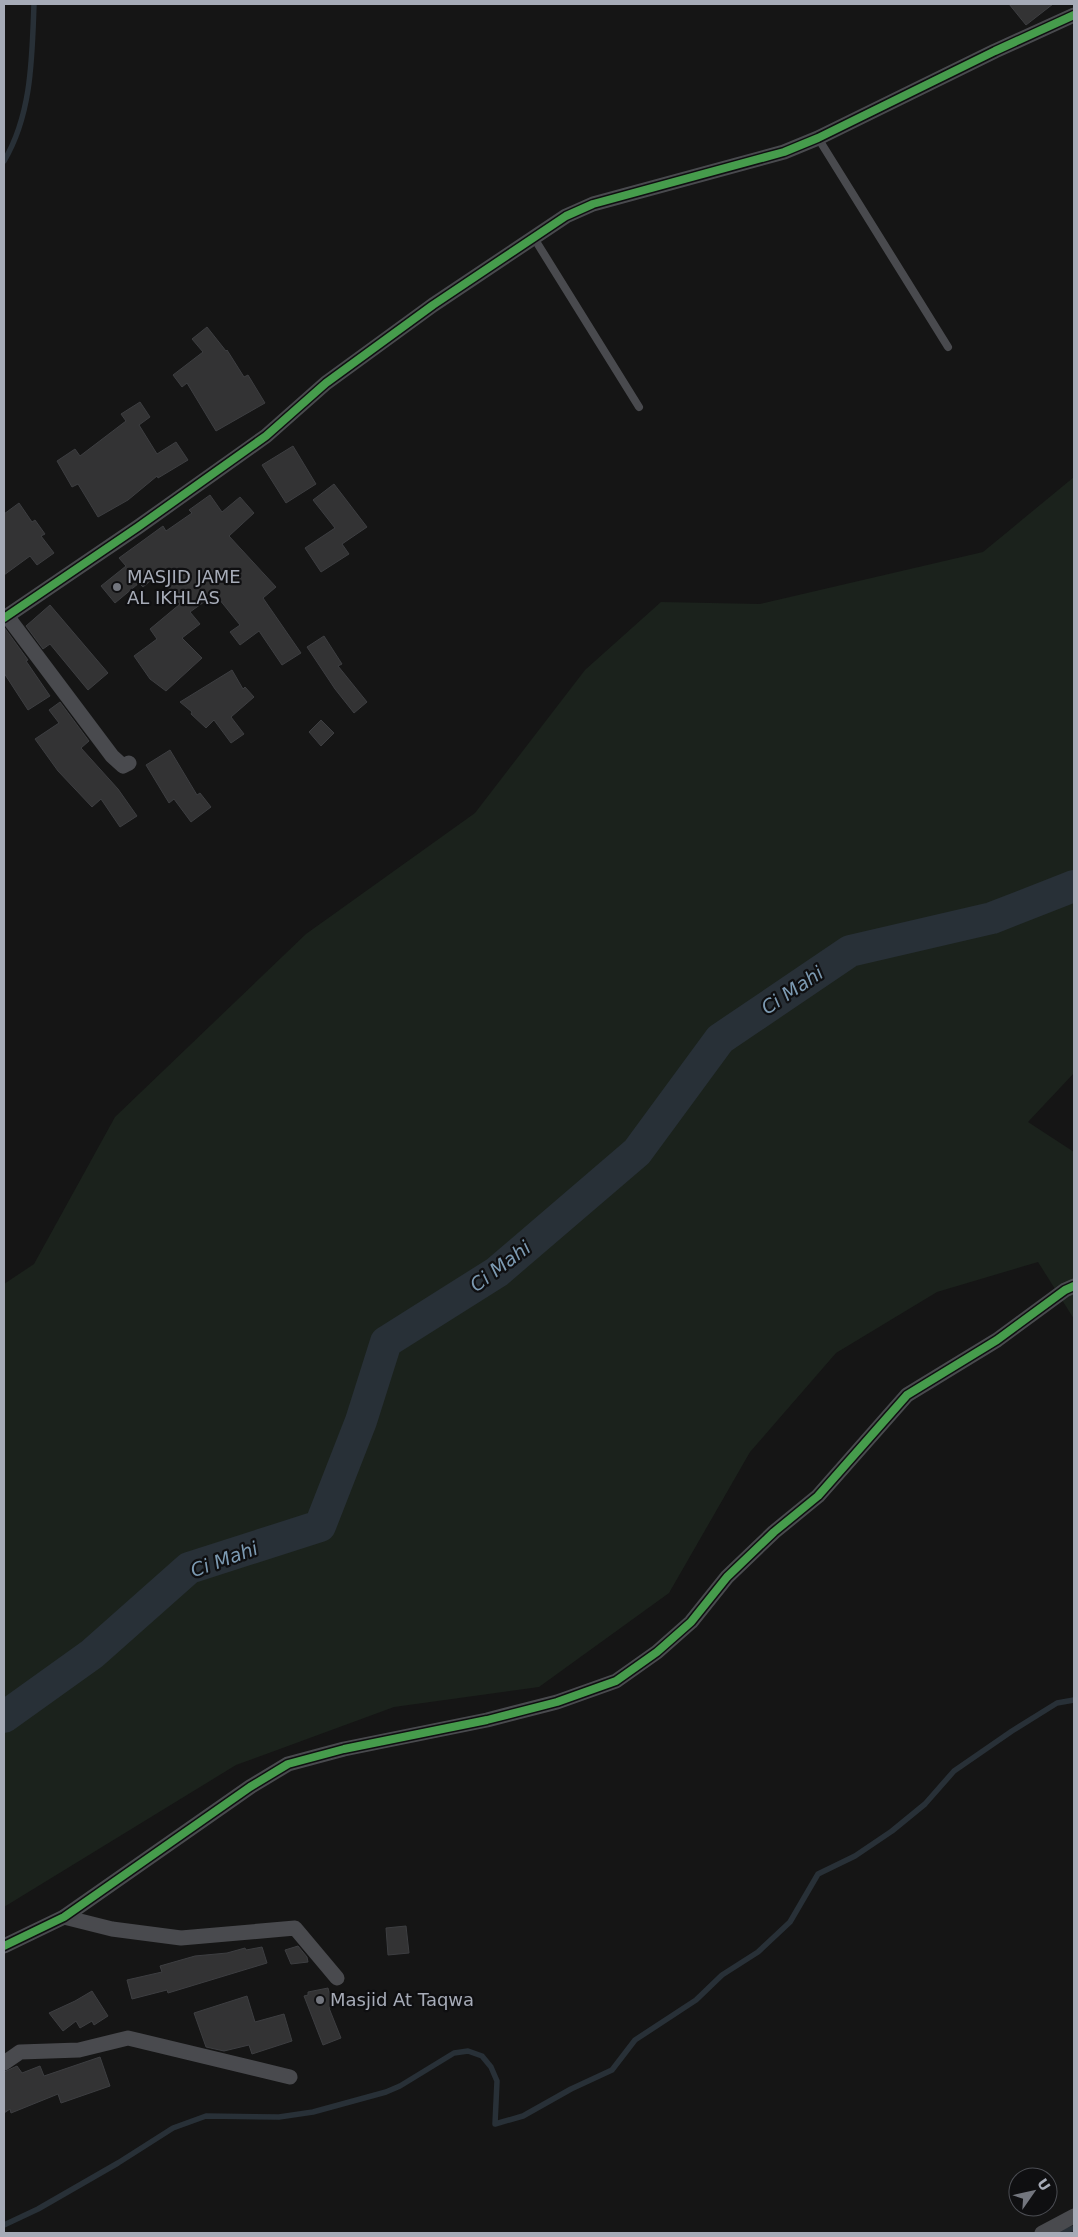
<svg xmlns="http://www.w3.org/2000/svg" width="1078" height="2237" font-family="'DejaVu Sans',sans-serif">
<style>
.green{fill:#1b221c}
.lines{fill:none;stroke-linecap:round;stroke-linejoin:round}
.stream{stroke:#283037;stroke-width:5.5}
.river{stroke:#283037;stroke-width:32}
.building{fill:#333334;stroke:#3d3e41}
.service{stroke:#494a4e;stroke-width:8}
.minor{stroke:#494a4e;stroke-width:15}
.cycleway-casing{stroke:#0f0f11;stroke-width:11}
.cycleway{stroke:#469c4c;stroke-width:8}
.poi-dot{fill:#73767e;stroke:#0f0f11;stroke-width:2}
.labels{text-anchor:middle;stroke-width:4.5;stroke-linejoin:round;paint-order:stroke}
.poi-label{font-size:18px;fill:#a6abb7;stroke:#0f0f11;text-anchor:start}
.water-label{font-size:19px;font-style:italic;fill:#7c9ab2;stroke:#0f0f11}
</style>
<rect width="100%" height="100%" fill="#151515"/>
<path class="green" d="M 1074,477 L 1074,1073 L 1028,1122 L 1074,1152 L 1074,1319 L 1038,1262 L 937,1292 L 836,1353 L 750,1452 L 669,1593 L 539,1687 L 394,1707 L 236,1765 L 4,1907 L 4,1284 L 34,1264 L 115,1117 L 306,934 L 475,813 L 585,670 L 661,602 L 760,604 L 983,552 Z"/>
<g class="lines">
<g class="stream">
<path d="M 4,161 C 32,114 32,57 34,4"/>
<path d="M 4,2225 L 38,2209 L 118,2163 L 173,2128 L 206,2116 L 279,2117 L 313,2112 L 386,2092 L 400,2086 L 454,2053 L 468,2051 L 482,2056 L 491,2067 L 497,2081 L 495,2124 L 523,2116 L 571,2089 L 612,2070 L 635,2040 L 696,2000 L 722,1975 L 758,1952 L 790,1922 L 818,1874 L 855,1856 L 892,1831 L 925,1804 L 954,1771 L 1012,1731 L 1057,1703 L 1074,1700"/>
<path d="M 1061,2233 L 1074,2228"/>
</g>
<path class="river" d="M 4,1717 L 92,1654 L 189,1568 L 320,1526 L 361,1421 L 386,1342 L 497,1272 L 637,1152 L 720,1039 L 850,951 L 992,918 L 1074,886"/>
</g>
<g class="building">
<path d="M 1009,4 L 1053,4 L 1026,25 Z"/>
<path d="M 207,327 L 226,351 L 227,350 L 244,377 L 248,375 L 265,403 L 216,431 L 187,383 L 182,387 L 173,375 L 203,352 L 192,339 Z"/>
<path d="M 140,402 L 150,417 L 139,425 L 157,454 L 176,442 L 188,460 L 158,478 L 157,476 L 128,500 L 98,517 L 78,484 L 72,487 L 57,461 L 75,449 L 80,456 L 126,421 L 121,414 Z"/>
<path d="M 293,446 L 316,484 L 286,503 L 262,465 Z"/>
<path d="M 334,484 L 367,527 L 342,544 L 349,554 L 321,572 L 305,548 L 335,528 L 313,500 Z"/>
<path d="M 210,495 L 222,512 L 240,497 L 254,513 L 229,536 L 276,587 L 263,598 L 301,653 L 282,665 L 259,631 L 240,645 L 230,632 L 240,625 L 215,594 L 190,612 L 200,624 L 182,638 L 202,658 L 166,691 L 150,679 L 134,656 L 157,639 L 150,629 L 180,604 L 157,575 L 143,587 L 139,583 L 115,603 L 101,586 L 126,566 L 119,558 L 163,526 L 166,531 L 192,513 L 189,510 Z"/>
<path d="M 19,503 L 32,522 L 35,520 L 45,534 L 41,536 L 54,553 L 37,565 L 30,556 L 4,575 L 4,514 Z"/>
<path d="M 50,605 L 108,673 L 88,690 L 50,644 L 43,649 L 26,626 Z"/>
<path d="M 4,627 L 28,660 L 26,661 L 50,696 L 28,710 L 4,673 Z"/>
<path d="M 324,636 L 342,664 L 338,666 L 367,702 L 354,713 L 335,689 L 307,647 Z"/>
<path d="M 232,670 L 243,689 L 245,687 L 254,697 L 231,717 L 244,734 L 231,743 L 214,720 L 206,728 L 191,714 L 192,712 L 180,702 Z"/>
<path d="M 60,702 L 89,741 L 81,748 L 118,789 L 137,816 L 120,827 L 101,799 L 92,807 L 58,771 L 35,739 L 59,723 L 49,710 Z"/>
<path d="M 321,720 L 334,733 L 321,746 L 309,732 Z"/>
<path d="M 170,750 L 197,795 L 200,793 L 211,807 L 191,822 L 174,799 L 169,803 L 146,765 Z"/>
<path d="M 406,1926 L 409,1953 L 388,1955 L 386,1928 Z"/>
<path d="M 298,1946 L 307,1957 L 308,1962 L 291,1964 L 285,1950 Z"/>
<path d="M 262,1947 L 267,1963 L 168,1993 L 167,1990 L 132,1999 L 127,1980 L 162,1972 L 160,1966 L 195,1956 L 227,1953 L 245,1948 L 246,1950 Z"/>
<path d="M 328,1988 L 333,2007 L 329,2008 L 341,2038 L 323,2045 L 304,1996 L 308,1995 L 308,1992 Z"/>
<path d="M 92,1991 L 108,2016 L 94,2025 L 92,2021 L 80,2028 L 76,2021 L 63,2031 L 49,2013 L 75,2001 Z"/>
<path d="M 247,1996 L 255,2022 L 284,2014 L 292,2041 L 252,2054 L 249,2045 L 224,2051 L 206,2047 L 194,2013 Z"/>
<path d="M 100,2057 L 110,2086 L 61,2103 L 58,2094 L 11,2113 L 10,2109 L 4,2113 L 4,2072 L 17,2066 L 22,2073 L 40,2066 L 44,2076 Z"/>
</g>
<g class="lines">
<g class="service">
<path d="M 818,138 L 948,347"/>
<path d="M 534,238 L 639,407"/>
</g>
<g class="minor">
<path d="M 7,616 L 112,756 L 123,766 L 129,763"/>
<path d="M 4,618 L 138,527 L 266,436 L 326,383 L 433,305 L 566,216 L 593,204 L 784,152 L 818,138 L 995,51 L 1074,15"/>
<path d="M 64,1917 L 112,1929 L 181,1938 L 295,1928 L 337,1978"/>
<path d="M 4,1946 L 64,1917 L 250,1787 L 288,1764 L 344,1749 L 487,1720 L 557,1702 L 616,1681 L 657,1652 L 691,1622 L 727,1577 L 774,1532 L 818,1496 L 907,1395 L 997,1340 L 1065,1290 L 1074,1286"/>
<path d="M 4,2063 L 20,2052 L 79,2050 L 128,2038 L 290,2077"/>
<path d="M 1042,2233 L 1074,2216"/>
</g>
<g class="cycleway-casing">
<g id="cycleway">
<path d="M 4,618 L 138,527 L 266,436 L 326,383 L 433,305 L 566,216 L 593,204 L 784,152 L 818,138 L 995,51 L 1074,15"/>
<path d="M 4,1946 L 64,1917 L 250,1787 L 288,1764 L 344,1749 L 487,1720 L 557,1702 L 616,1681 L 657,1652 L 691,1622 L 727,1577 L 774,1532 L 818,1496 L 907,1395 L 997,1340 L 1065,1290 L 1074,1286"/>
</g>
</g>
<use href="#cycleway" class="cycleway"/>
</g>
<g class="poi-dot">
<circle cx="117" cy="587" r="5"/>
<circle cx="320" cy="2000" r="5"/>
</g>
<g class="labels">
<g class="poi-label">
<text x="127" y="583">MASJID JAME<tspan x="127" dy="21">AL IKHLAS</tspan></text>
<text x="330" y="2006">Masjid At Taqwa</text>
</g>
<g class="water-label">
<text transform="translate(792 990) rotate(-34)" y="7">Ci Mahi</text>
<text transform="translate(500 1266) rotate(-37)" y="7">Ci Mahi</text>
<text transform="translate(224 1559) rotate(-20)" y="7">Ci Mahi</text>
</g>
</g>
<rect width="1078" height="2237" fill="none" stroke="#a6abb7" stroke-width="10"/>
<g transform="translate(1033 2192) rotate(56)"><circle r="24" fill="#0f0f11" stroke="#4b4d53"/>
<path d="M0-4L9 19L0 12L-9 19Z" fill="#73767e"/>
<text y="-8" font-size="14" font-weight="bold" text-anchor="middle" fill="#a6abb7">U</text>
</g>
</svg>
